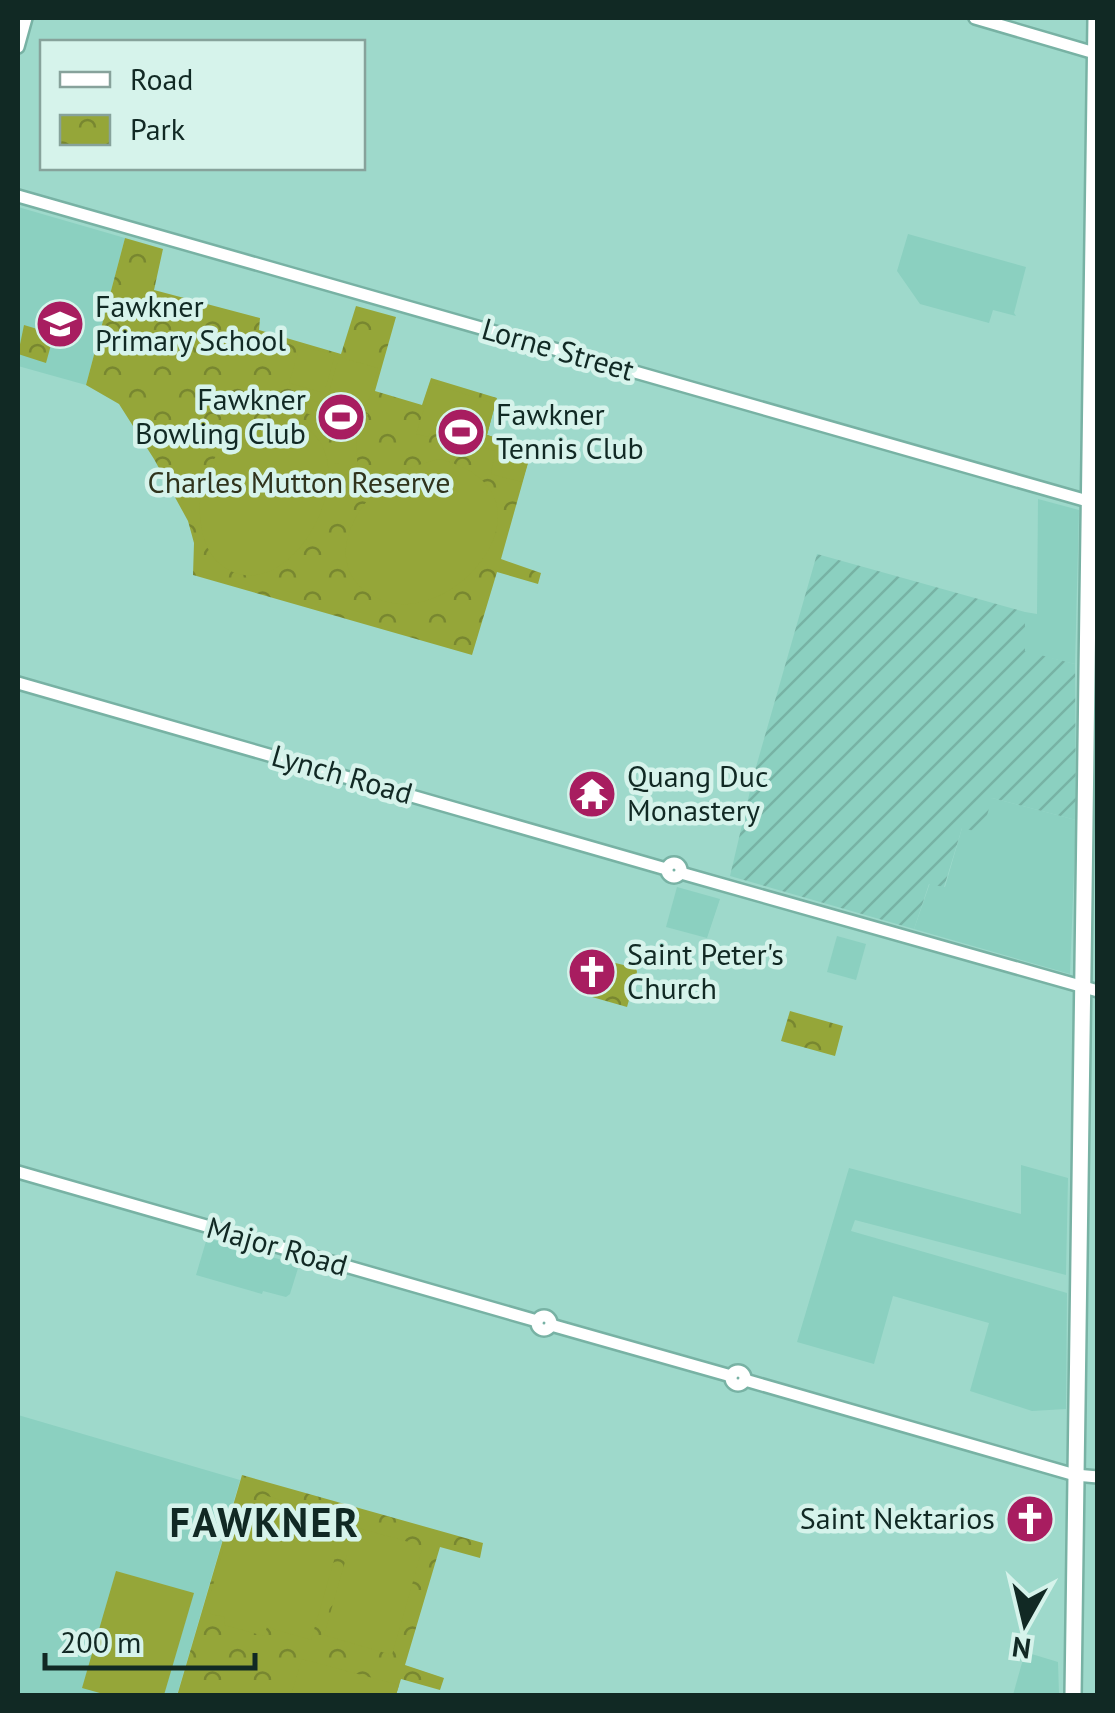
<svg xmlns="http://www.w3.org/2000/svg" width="1115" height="1713" font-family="'PT Sans',sans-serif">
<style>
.built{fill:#8bd0c0}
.industrial{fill:url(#industrial-furrows)}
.park{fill:url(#park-crowns)}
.pitch{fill:#95a639}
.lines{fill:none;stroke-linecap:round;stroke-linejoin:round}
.secondary-casing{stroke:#78b2a4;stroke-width:16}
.highway-casing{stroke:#78b2a4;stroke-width:20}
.secondary{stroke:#fff;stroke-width:11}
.highway{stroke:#fff;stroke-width:15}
.labels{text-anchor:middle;stroke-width:9;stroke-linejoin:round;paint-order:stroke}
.poi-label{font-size:30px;fill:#112924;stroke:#d6f3eb;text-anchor:start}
.street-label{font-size:30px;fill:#112924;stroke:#d6f3eb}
.park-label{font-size:30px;fill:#30341d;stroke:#d6f3eb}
.district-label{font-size:40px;font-weight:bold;letter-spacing:2.5px;fill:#112924;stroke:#d6f3eb}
</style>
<defs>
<pattern id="industrial-furrows" width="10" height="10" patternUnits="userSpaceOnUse" patternTransform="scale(2.5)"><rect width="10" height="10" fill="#8bd0c0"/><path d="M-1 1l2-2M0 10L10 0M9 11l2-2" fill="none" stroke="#77b3a5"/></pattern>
<pattern id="park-crowns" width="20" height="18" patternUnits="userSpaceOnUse" patternTransform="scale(2.5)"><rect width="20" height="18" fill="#95a639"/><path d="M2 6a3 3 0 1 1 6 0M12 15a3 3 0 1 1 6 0" fill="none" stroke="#788730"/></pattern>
</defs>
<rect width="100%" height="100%" fill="#9ed9cb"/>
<g class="built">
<path d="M 18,207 L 125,238 L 86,385 L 18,366 Z"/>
<path d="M 908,234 L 1026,267 L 1014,313 L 1016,316 L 993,310 L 989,323 L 920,304 L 897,271 Z"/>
<path d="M 1038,499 L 1079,510 L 1075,664 L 1025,652 L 1025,612 L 1037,614 Z"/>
<path d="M 992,798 L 1076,820 L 1070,974 L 914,929 L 930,883 L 945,887 L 962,828 Z"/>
<path d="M 677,887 L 720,899 L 707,938 L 666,927 Z"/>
<path d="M 837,936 L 866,944 L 856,980 L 827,972 Z"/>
<path d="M 1021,1165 L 1068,1178 L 1066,1275 L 855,1220 L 851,1231 L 1067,1293 L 1066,1409 L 1032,1411 L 970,1391 L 989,1323 L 893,1296 L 874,1364 L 797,1342 L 849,1168 L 1021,1214 Z"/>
<path d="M 207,1238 L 299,1265 L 290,1294 L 286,1297 L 263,1291 L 262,1294 L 196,1275 Z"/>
<path d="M 18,1415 L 240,1480 L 177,1695 L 18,1695 Z"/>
<path d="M 1025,1652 L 1058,1662 L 1059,1695 L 1013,1695 Z"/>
</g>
<path class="industrial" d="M 817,554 L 1025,612 L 1025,651 L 1075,664 L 1076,820 L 992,798 L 982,833 L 962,828 L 944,887 L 929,884 L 914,929 L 730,876 L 754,774 Z"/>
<g class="park">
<path d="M 125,238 L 163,249 L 154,290 L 260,318 L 259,330 L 341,354 L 356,306 L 396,317 L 375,391 L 422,405 L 431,378 L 497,398 L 487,435 L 532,449 L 501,559 L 541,573 L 538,584 L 497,572 L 472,655 L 193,575 L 194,543 L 188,521 L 154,459 L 119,404 L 86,385 Z"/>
<path d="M 24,325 L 54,334 L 46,363 L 18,354 Z"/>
<path d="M 603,960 L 636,968 L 637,972 L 627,1007 L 592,997 Z"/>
<path d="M 790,1011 L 843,1026 L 835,1056 L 781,1041 Z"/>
<path d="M 242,1475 L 483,1543 L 480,1558 L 440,1547 L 405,1665 L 444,1678 L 440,1690 L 401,1679 L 396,1695 L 177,1696 Z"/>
</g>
<g class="pitch">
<path d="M 300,346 L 335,355 L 324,393 L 289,383 Z"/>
<path d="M 339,357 L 378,368 L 367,406 L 328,395 Z"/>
<path d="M 432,383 L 495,404 L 487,435 L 532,449 L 522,482 L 491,474 L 495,451 L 431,431 L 428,437 L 416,434 Z"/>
<path d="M 309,400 L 368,414 L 365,423 L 361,422 L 357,434 L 330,427 L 331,423 L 306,413 Z"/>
<path d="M 276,418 C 391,431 292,624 220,564 C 208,554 203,539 201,524 C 193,475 226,425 276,418 Z"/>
<path d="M 356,439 L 358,474 L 334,475 L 334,464 L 339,463 L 339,440 Z"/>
<path d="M 439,459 C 571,492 451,638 375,597 C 318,567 355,500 396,475 C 409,467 425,463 439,459 Z"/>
<path d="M 264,1495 L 346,1519 L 311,1640 L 267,1627 L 264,1636 L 224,1625 L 225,1617 L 211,1614 L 207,1606 L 237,1502 L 248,1506 Z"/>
<path d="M 355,1527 L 423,1546 L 392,1655 L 324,1635 Z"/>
<path d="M 116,1571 L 194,1593 L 164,1695 L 107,1695 L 82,1688 Z"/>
<path d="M 302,1659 L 399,1685 L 396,1695 L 291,1695 Z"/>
</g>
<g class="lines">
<g class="secondary-casing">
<g id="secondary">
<path d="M 975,18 L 1098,54"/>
<path d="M 18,47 L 26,18"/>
<path d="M 18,196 L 1098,504"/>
<path d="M 18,683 L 666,869"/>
<circle cx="674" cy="870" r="7"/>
<path d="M 681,873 L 1098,991"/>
<path d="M 18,1172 L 537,1321"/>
<circle cx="544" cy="1323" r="7"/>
<path d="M 551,1325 L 731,1376"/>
<circle cx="738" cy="1378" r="7"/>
<path d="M 745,1380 L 1075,1475 L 1098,1477"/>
</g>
</g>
<g class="highway-casing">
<path id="highway" d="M 1073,1696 L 1096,18"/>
</g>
<use href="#secondary" class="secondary"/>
<use href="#highway" class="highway"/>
</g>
<defs>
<g id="school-disc" transform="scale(2.5)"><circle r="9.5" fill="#a81d60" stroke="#d6f3eb"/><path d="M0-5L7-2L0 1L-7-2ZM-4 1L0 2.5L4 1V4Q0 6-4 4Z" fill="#fff"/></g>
<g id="stadium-disc" transform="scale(2.5)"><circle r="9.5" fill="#a81d60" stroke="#d6f3eb"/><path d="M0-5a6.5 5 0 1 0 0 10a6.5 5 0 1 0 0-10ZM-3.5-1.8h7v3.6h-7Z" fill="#fff"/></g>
<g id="temple-disc" transform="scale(2.5)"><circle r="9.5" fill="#a81d60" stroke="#d6f3eb"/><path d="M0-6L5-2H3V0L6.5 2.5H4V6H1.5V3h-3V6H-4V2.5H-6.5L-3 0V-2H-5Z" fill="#fff"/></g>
<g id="church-disc" transform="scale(2.5)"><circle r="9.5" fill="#a81d60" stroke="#d6f3eb"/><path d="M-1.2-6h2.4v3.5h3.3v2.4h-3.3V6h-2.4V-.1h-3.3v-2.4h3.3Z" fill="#fff"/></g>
</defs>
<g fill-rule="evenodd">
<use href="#school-disc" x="60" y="324"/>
<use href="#stadium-disc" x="341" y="417"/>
<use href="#stadium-disc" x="461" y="432"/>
<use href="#temple-disc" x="592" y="794"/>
<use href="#church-disc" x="592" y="972"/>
<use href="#church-disc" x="1030" y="1519"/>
</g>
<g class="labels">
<g class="poi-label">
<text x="95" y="317">Fawkner<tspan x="95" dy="34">Primary School</tspan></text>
<text x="306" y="410" text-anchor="end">Fawkner<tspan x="306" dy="34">Bowling Club</tspan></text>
<text x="496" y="425">Fawkner<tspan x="496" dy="34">Tennis Club</tspan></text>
<text x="627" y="787">Quang Duc<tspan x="627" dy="34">Monastery</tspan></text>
<text x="627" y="965">Saint Peter's<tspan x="627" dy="34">Church</tspan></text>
<text x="995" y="1529" text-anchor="end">Saint Nektarios</text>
</g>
<g class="street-label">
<text transform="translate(558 350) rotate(16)" y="10">Lorne Street</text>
<text transform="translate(342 775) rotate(16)" y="10">Lynch Road</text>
<text transform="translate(277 1247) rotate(16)" y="10">Major Road</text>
</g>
<g class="park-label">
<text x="299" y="493">Charles Mutton Reserve</text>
</g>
<g class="district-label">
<text x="265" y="1537">FAWKNER</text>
</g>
</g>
<rect width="1115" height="1713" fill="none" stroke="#112924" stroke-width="40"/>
<rect x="40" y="40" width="325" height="130" fill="#d6f3eb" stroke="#87a29b" stroke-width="2.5"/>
<rect x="60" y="72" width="50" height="15" fill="#ffffff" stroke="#87a29b" stroke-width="2.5"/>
<text x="130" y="90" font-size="30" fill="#112924">Road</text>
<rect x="60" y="115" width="50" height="30" fill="url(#park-crowns)" stroke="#87a29b" stroke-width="2.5"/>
<text x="130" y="140" font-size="30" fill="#112924">Park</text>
<g transform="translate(1025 1623) rotate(188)" stroke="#d6f3eb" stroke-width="8" paint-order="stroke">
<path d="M0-8L18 38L0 25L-18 38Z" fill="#112924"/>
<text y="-15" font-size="28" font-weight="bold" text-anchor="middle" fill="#112924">N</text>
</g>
<path d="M45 1653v15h210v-15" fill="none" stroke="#112924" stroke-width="5"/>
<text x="60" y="1653" font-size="30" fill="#112924" stroke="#d6f3eb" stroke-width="8" paint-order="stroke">200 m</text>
</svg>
